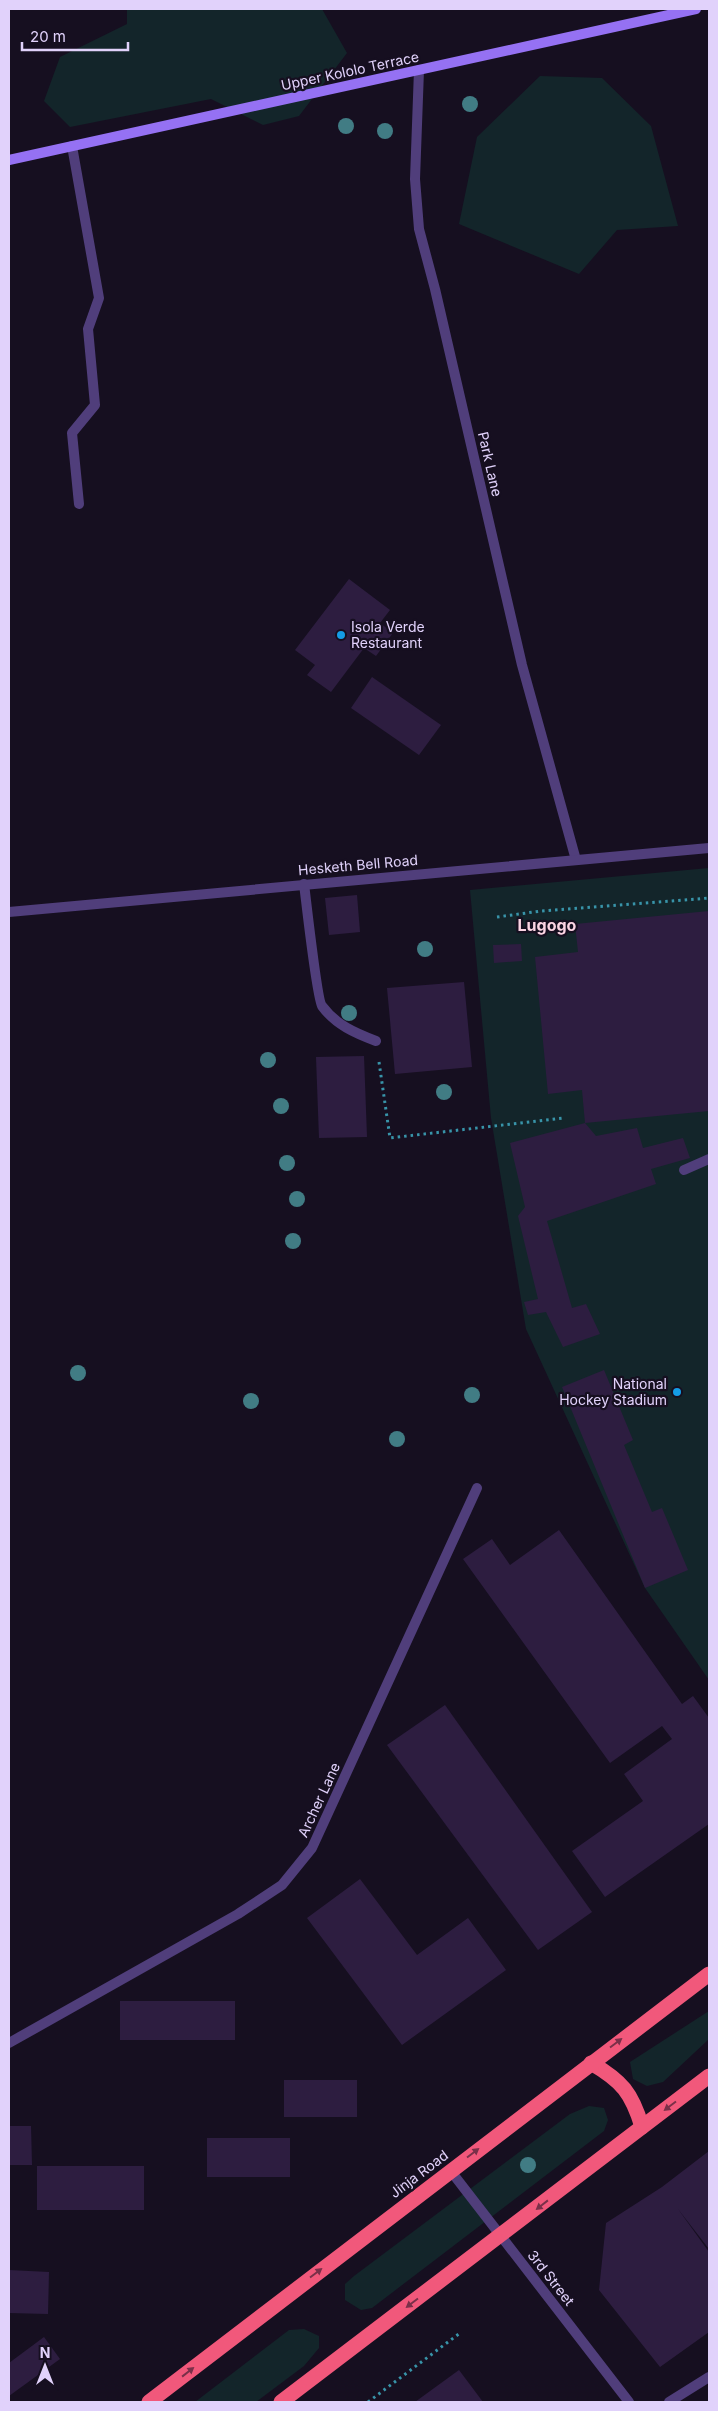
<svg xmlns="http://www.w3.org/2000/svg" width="718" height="2411" font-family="Inter,sans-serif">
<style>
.green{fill:#13252a}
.building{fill:#2d1d40}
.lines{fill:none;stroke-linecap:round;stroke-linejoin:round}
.path{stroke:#3894a9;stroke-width:3;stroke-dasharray:2.5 4;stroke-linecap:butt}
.lane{stroke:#503e7b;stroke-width:10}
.street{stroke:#503e7b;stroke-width:10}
.secondary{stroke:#9571f3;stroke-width:10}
.highway{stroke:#f1587b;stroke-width:15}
.tree{fill:#417c84}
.oneway{fill:#793049}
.poi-dot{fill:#149ce6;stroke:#160f20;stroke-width:2}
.labels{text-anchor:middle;stroke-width:4.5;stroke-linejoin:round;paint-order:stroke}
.street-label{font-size:14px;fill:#e1d2fb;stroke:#160f20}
.poi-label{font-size:14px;fill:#e1d2fb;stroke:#160f20;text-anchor:start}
.quarter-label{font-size:16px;font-weight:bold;fill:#fbd4e3;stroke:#160f20}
</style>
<rect width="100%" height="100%" fill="#160f20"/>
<g class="green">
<path d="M 127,9 L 322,9 L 347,53 L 299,116 L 263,125 L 211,99 L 70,127 L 44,101 L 60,57 L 127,24 Z"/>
<path d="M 540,76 L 602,78 L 651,126 L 678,226 L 617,230 L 579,274 L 459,224 L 477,137 Z"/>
<path d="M 709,868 L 709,1680 L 645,1588 L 526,1329 L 491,1118 L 470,890 Z"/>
<path d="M 709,2011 L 709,2039 L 663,2082 L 647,2086 L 633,2079 L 630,2062 Z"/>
<path d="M 589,2106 L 604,2108 L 608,2120 L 604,2131 L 372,2308 L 361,2310 L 345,2300 L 345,2284 L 354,2276 L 570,2114 Z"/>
<path d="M 304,2329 L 319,2336 L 319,2348 L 304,2366 L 256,2402 L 195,2402 L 289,2330 Z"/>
</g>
<g class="building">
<path d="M 349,579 L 390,610 L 380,623 L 393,633 L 376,656 L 364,648 L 331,692 L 307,675 L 315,665 L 295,650 Z"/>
<path d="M 372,677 L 441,725 L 419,755 L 351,708 Z"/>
<path d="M 357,895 L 360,932 L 329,935 L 325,898 Z"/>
<path d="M 709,911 L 709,1111 L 585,1123 L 582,1090 L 548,1094 L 535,957 L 578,952 L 575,924 Z"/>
<path d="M 521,944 L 522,961 L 494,963 L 493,945 Z"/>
<path d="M 464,982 L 472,1067 L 395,1074 L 387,988 Z"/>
<path d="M 364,1056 L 367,1137 L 319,1138 L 316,1057 Z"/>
<path d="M 585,1123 L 596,1136 L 637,1128 L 643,1148 L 683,1138 L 690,1158 L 651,1169 L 656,1184 L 547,1221 L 572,1308 L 586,1304 L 600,1334 L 563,1347 L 546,1312 L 528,1315 L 524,1302 L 538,1299 L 518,1216 L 525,1207 L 510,1143 Z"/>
<path d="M 604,1370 L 633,1440 L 624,1445 L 652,1512 L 662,1508 L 688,1570 L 645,1588 L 562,1387 Z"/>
<path d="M 559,1530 L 682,1704 L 693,1696 L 709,1718 L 709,1824 L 605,1897 L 572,1851 L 643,1801 L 624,1774 L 672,1739 L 662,1726 L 610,1763 L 463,1559 L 492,1539 L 510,1565 Z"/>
<path d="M 445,1705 L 592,1912 L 538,1950 L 387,1745 Z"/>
<path d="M 360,1879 L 417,1955 L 468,1918 L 506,1970 L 402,2045 L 307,1918 Z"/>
<rect x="120" y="2001" width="115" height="39"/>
<rect x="284" y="2080" width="73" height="37"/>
<path d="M 9,2126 L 31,2126 L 32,2165 L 9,2165 Z"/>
<rect x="207" y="2138" width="83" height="39"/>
<path d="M 709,2151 L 709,2249 L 678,2209 L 709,2252 L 709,2332 L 660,2367 L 599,2290 L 606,2223 L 662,2187 Z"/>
<rect x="37" y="2166" width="107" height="44"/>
<path d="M 9,2270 L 49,2272 L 48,2314 L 9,2313 Z"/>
<path d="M 44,2337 L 60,2359 L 9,2396 L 9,2363 Z"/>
<path d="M 459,2370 L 483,2402 L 415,2402 Z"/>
</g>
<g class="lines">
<g class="path">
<path d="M 497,917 L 541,911 L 709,898"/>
<path d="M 379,1062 L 390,1138 L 563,1118"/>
<path d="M 368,2402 L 460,2333"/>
</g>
<g class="lane">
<path d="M 72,146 L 99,298 L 88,329 L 95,405 L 72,433 L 79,504"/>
<path d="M 304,884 C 306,899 317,1000 322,1006 C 336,1025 355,1033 376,1041"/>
<path d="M 684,1170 L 709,1159"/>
<path d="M 669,2402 L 709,2377"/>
</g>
<g class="street">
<path d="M 419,70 L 415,179 L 419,229 L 435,289 L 522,665 L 576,860"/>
<path d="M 9,912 L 709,848"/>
<path d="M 9,2043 L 238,1914 L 282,1885 L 312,1848 L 477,1488"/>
<path d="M 450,2170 L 629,2402"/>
</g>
<path class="secondary" d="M 9,160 L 696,9"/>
<g class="highway">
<path d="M 591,2063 C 622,2081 632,2093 642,2127"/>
<path d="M 149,2402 L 709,1974"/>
<path d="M 281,2402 L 709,2076"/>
</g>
</g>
<g class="tree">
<circle cx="470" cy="104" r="8"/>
<circle cx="346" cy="126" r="8"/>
<circle cx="385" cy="131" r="8"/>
<circle cx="425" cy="949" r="8"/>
<circle cx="349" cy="1013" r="8"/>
<circle cx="268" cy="1060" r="8"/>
<circle cx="444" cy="1092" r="8"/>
<circle cx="281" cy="1106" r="8"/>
<circle cx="287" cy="1163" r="8"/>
<circle cx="297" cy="1199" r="8"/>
<circle cx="293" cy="1241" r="8"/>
<circle cx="78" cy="1373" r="8"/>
<circle cx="472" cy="1395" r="8"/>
<circle cx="251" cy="1401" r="8"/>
<circle cx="397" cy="1439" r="8"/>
<circle cx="528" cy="2165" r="8"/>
</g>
<defs><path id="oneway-solid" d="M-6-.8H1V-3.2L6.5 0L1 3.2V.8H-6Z" transform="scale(1.25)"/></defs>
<g class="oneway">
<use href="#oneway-solid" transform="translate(616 2043) rotate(-37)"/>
<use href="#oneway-solid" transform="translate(670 2106) rotate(143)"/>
<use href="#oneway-solid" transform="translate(473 2153) rotate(-37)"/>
<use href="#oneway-solid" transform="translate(542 2205) rotate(142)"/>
<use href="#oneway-solid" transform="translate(316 2273) rotate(-37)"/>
<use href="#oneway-solid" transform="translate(412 2303) rotate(143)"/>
<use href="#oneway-solid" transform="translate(188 2372) rotate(-38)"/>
</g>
<g class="poi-dot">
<circle cx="341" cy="635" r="5"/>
<circle cx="677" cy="1392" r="5"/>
</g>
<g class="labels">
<g class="street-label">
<text transform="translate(350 71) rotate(-12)" y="5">Upper Kololo Terrace</text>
<text transform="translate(490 464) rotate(77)" y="5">Park Lane</text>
<text transform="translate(358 865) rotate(-5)" y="5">Hesketh Bell Road</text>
<text transform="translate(319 1800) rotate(-65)" y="5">Archer Lane</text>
<text transform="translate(419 2174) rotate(-37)" y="5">Jinja Road</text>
<text transform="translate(551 2278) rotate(52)" y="5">3rd Street</text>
</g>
<g class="poi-label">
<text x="351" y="632">Isola Verde<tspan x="351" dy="16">Restaurant</tspan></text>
<text x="667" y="1389" text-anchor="end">National<tspan x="667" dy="16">Hockey Stadium</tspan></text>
</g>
<g class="quarter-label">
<text x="547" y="931">Lugogo</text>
</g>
</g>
<rect width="718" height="2411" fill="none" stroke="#e1d2fb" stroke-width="20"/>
<g transform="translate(45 2366)" stroke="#160f20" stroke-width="4" paint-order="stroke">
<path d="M0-4L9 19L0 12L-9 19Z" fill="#e1d2fb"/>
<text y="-8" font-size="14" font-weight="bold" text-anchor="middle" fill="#e1d2fb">N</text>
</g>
<path d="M22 42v8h106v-8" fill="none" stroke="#e1d2fb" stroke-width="2.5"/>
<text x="30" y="42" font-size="15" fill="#e1d2fb" stroke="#160f20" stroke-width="4" paint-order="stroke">20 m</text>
</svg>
